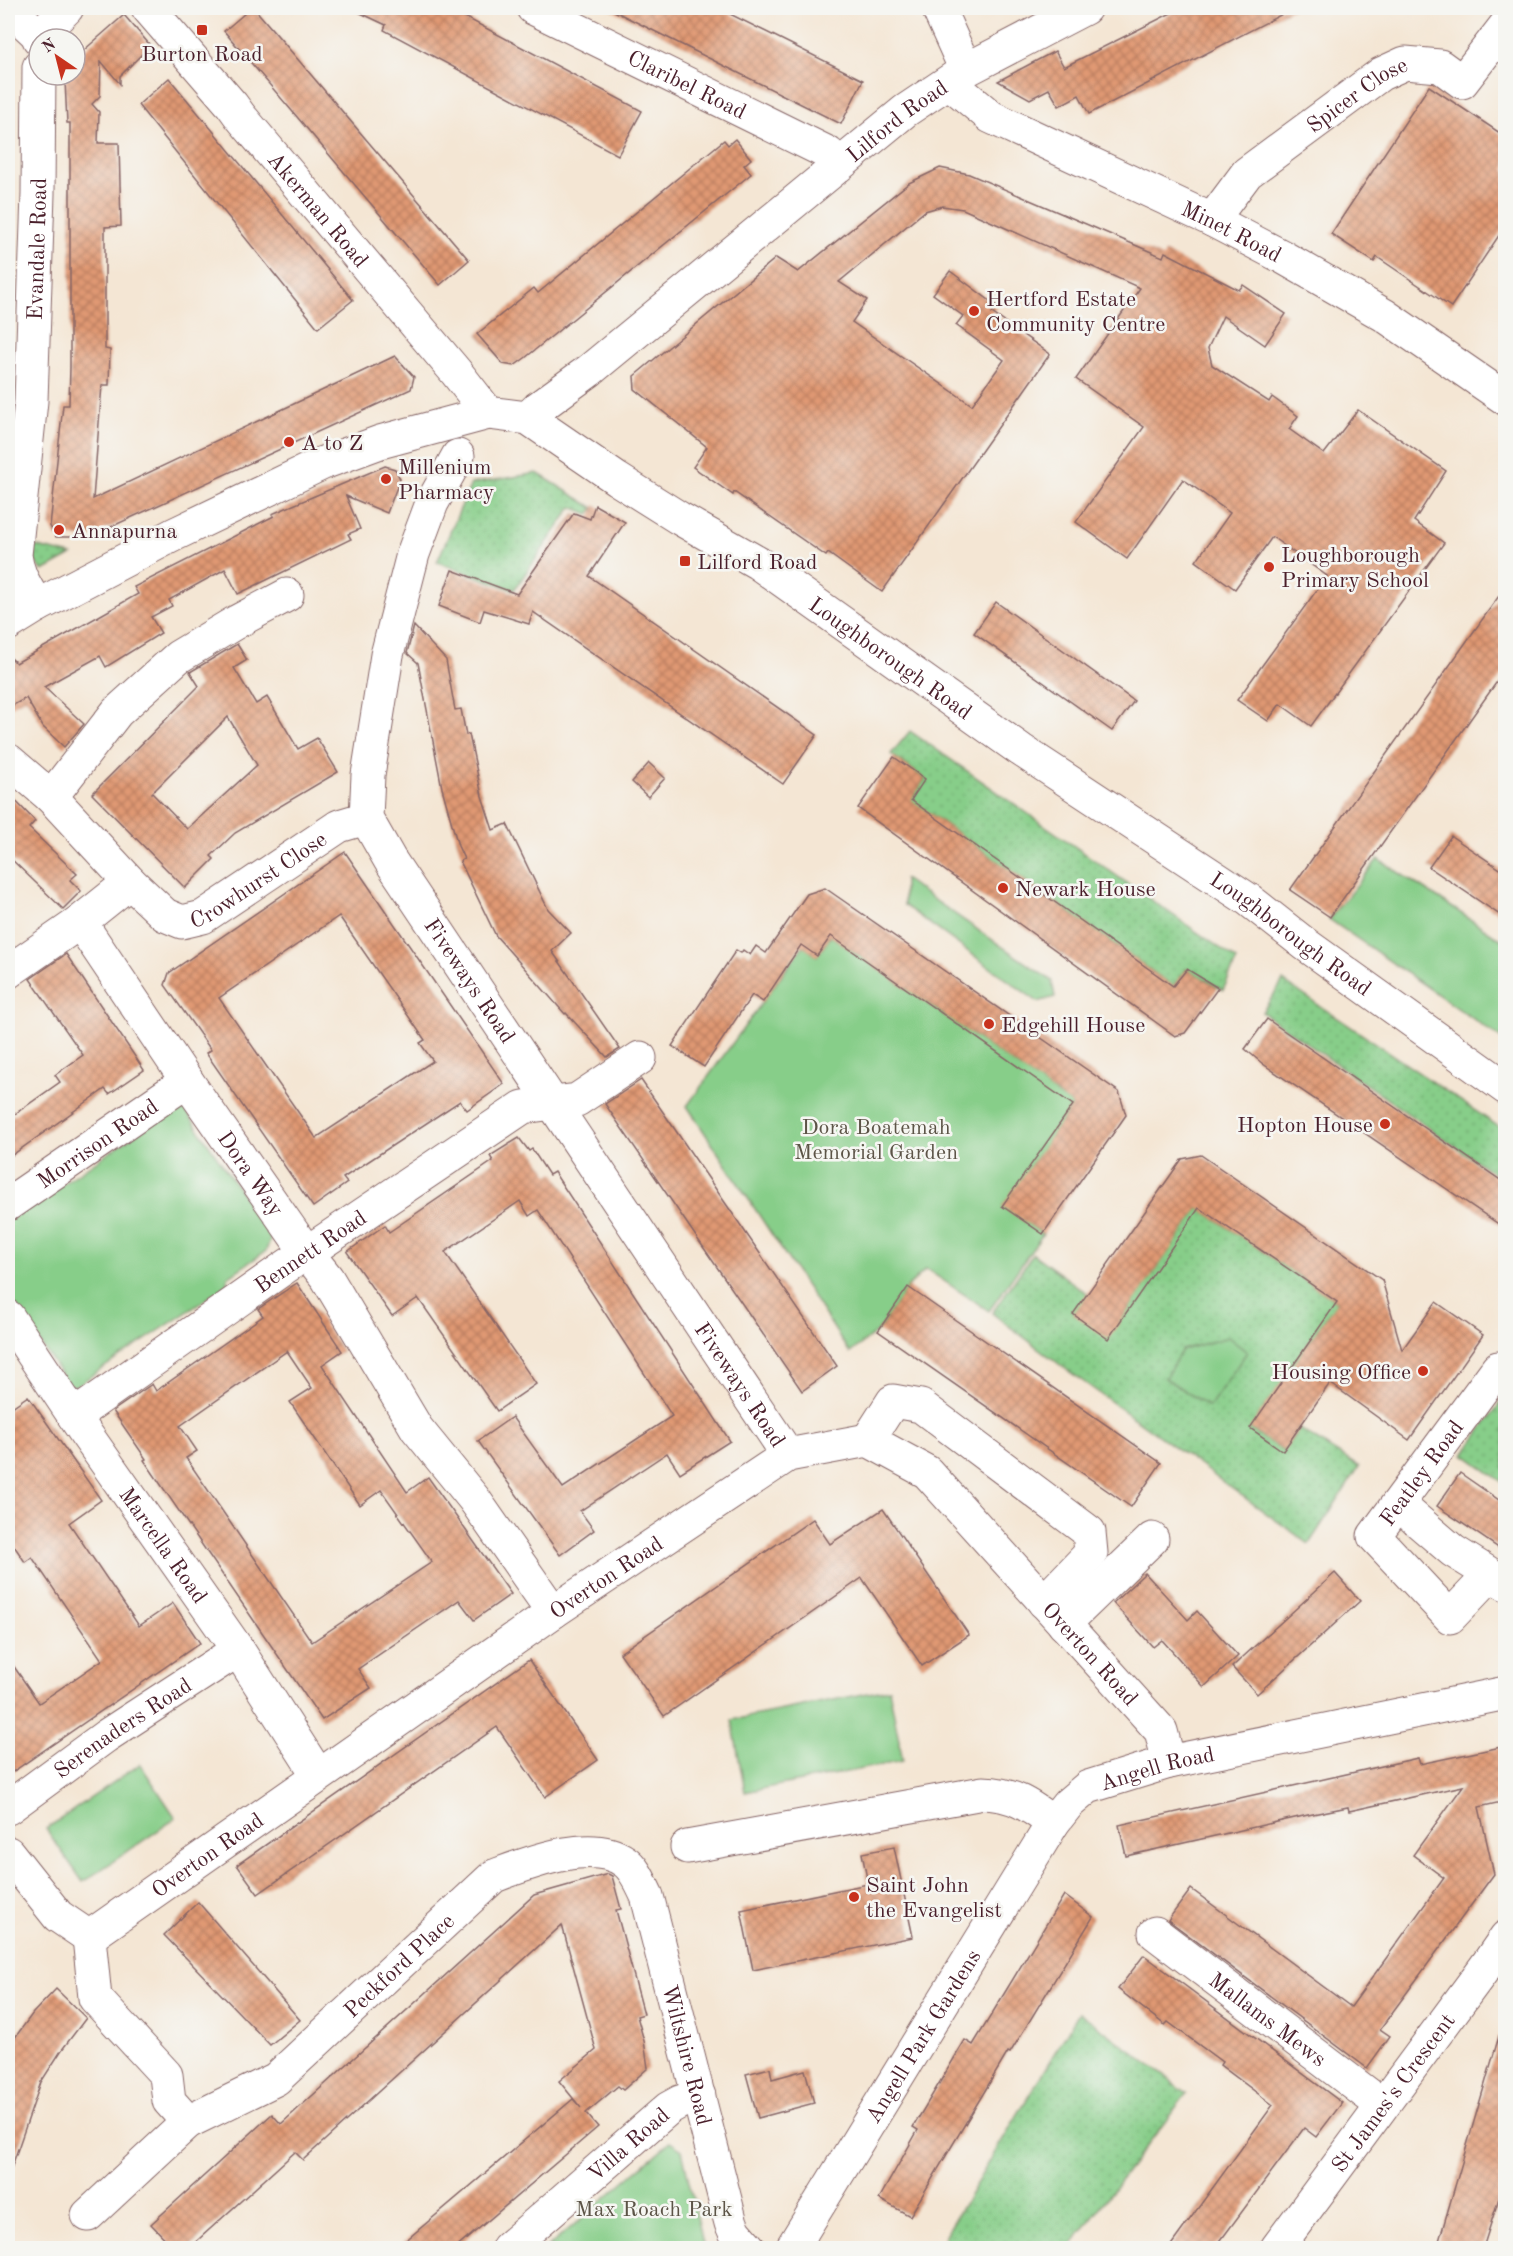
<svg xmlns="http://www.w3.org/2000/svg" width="1513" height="2256" font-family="'Old Standard TT',serif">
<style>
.grass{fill:url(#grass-dots);stroke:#68765a;stroke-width:1.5}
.park{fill:#87ce89;stroke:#68765a;stroke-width:1.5}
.building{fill:url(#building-cross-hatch);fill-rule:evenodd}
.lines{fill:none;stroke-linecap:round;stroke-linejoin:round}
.street-casing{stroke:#866566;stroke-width:35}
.secondary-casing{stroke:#866566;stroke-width:35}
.street{stroke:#fff;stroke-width:33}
.secondary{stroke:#fff;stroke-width:33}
.poi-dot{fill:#c8321e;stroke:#f6f6f2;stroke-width:2}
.labels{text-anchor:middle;stroke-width:5;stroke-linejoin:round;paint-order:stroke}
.poi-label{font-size:22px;fill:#4a1f2b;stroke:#f6f6f2;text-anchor:start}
.street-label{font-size:22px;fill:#4a1f2b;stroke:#f6f6f2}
.park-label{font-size:22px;fill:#5c5447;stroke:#f6f6f2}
</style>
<defs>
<pattern id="grass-dots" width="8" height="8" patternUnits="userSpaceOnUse" patternTransform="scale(1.5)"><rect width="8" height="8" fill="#87ce89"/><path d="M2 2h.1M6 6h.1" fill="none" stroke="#76b076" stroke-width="1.8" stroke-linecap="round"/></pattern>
<pattern id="building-cross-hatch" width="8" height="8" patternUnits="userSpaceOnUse" patternTransform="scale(1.5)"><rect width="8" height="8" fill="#e09973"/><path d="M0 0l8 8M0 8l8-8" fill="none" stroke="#b87c5f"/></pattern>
</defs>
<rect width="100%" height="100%" fill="#f6f6f2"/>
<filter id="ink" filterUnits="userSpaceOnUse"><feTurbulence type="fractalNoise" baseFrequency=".0167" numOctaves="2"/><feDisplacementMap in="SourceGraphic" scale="12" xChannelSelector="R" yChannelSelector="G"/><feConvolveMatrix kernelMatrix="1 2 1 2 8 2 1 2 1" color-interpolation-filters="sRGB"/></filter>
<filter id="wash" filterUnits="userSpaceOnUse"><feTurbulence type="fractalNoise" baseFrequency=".008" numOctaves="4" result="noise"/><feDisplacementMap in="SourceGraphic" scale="24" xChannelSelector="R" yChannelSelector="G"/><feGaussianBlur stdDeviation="1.35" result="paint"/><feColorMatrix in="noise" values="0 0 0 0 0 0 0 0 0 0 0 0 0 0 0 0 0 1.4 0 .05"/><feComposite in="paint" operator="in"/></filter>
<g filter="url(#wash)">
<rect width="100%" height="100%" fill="#f4e6d4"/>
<g class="grass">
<path d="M 537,473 L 594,508 L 589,514 L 572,507 L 514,590 L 437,562 L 471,484 Z"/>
<path d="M 34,546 L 72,555 L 43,571 L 35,562 Z"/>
<path d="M 910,731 L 1237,960 L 1223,990 L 1187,969 L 1173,986 L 911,800 L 925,779 L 891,754 Z"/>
<path d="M 1283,981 L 1505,1131 L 1505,1181 L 1262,1012 Z"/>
<path d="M 1199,1208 L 1337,1302 L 1250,1429 L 1283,1451 L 1299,1429 L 1359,1467 L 1309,1544 L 1063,1367 L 992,1313 L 1033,1254 L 1088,1294 L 1108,1338 Z"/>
<path d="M 1505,1396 L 1505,1484 L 1464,1454 Z"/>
<path d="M 1079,2012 L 1187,2093 L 1069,2248 L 954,2248 L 943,2239 Z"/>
</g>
<g class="park">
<path d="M 1378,859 L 1505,942 L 1505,1041 L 1329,919 Z"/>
<path d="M 904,879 L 1052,981 L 1055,997 L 1038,1002 L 904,905 Z"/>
<path d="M 831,936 L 1073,1105 L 1003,1206 L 1043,1234 L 989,1311 L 926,1269 L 908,1287 L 878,1331 L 850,1353 L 687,1106 L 803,946 L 817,956 Z"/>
<path d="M 176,1107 L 185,1109 L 271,1237 L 266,1251 L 228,1277 L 226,1286 L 76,1386 L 68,1385 L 8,1294 L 8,1221 Z"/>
<path d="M 1228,1337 L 1247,1352 L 1209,1407 L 1165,1378 L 1182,1350 Z"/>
<path d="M 889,1689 L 903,1761 L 745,1792 L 732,1720 Z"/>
<path d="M 140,1764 L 176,1818 L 83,1882 L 46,1829 Z"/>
<path d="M 670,2142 L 682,2150 L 704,2248 L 547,2248 Z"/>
</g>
<g id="blocks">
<g class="building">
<path d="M 251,8 L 254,8 L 469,260 L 440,285 L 224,31 Z"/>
<path d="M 350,8 L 448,8 L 642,111 L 618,155 L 384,30 L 386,25 Z"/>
<path d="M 608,8 L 718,8 L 863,80 L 841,124 Z"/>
<path d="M 1181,8 L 1294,8 L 1089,114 L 1079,95 L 1059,106 L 1049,89 L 1030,99 L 998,81 L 1055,51 L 1064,67 Z"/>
<path d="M 124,15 L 149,44 L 144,48 L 146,50 L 120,76 L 120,84 L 101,61 L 100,96 L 92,104 L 99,112 L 98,143 L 119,143 L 121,226 L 105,227 L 105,349 L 110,350 L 109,385 L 102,385 L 93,499 L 395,356 L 414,377 L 411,389 L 89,537 L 56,537 L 50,526 L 63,405 L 69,405 L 70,367 L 70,123 L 67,123 L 65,80 L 70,75 L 75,75 L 75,58 Z"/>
<path d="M 169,78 L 353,300 L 318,328 L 138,105 Z"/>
<path d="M 1429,86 L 1506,137 L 1506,225 L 1451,307 L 1377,257 L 1374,262 L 1331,234 Z"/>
<path d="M 735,139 L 751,159 L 744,165 L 751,174 L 525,358 L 514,366 L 503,364 L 477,334 L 534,288 L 538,293 L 724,140 L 728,145 Z"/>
<path d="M 940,168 L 969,174 L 1163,257 L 1165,252 L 1239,290 L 1243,285 L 1286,314 L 1265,345 L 1223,316 L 1208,348 L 1212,365 L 1269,402 L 1272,397 L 1298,416 L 1289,429 L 1324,454 L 1358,410 L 1446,471 L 1414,521 L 1444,543 L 1311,726 L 1280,704 L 1268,721 L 1237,700 L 1327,576 L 1272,537 L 1235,589 L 1196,561 L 1230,513 L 1183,479 L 1127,559 L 1076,522 L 1144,427 L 1076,379 L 1140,288 L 963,209 L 942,206 L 925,211 L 839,282 L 867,300 L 852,322 L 972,405 L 1004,360 L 956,325 L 963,316 L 933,294 L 950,271 L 997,306 L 992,313 L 1050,354 L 882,592 L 828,553 L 826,556 L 734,492 L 733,495 L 693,467 L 707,447 L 635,389 L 634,376 L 776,258 L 798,272 L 909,183 Z"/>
<path d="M 385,466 L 395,469 L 400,479 L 387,513 L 346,496 L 360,529 L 348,534 L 351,539 L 238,594 L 225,569 L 169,600 L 172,606 L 151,617 L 161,633 L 106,667 L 100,656 L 44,687 L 84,724 L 64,747 L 43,727 L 26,698 L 8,708 L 8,655 L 16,663 L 138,594 L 134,587 L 274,516 L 272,514 Z"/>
<path d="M 595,505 L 625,522 L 589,576 L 817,735 L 783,784 L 533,612 L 529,624 L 484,610 L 480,622 L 439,606 L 452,570 L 517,594 L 574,513 L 590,519 Z"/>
<path d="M 1506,586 L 1506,669 L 1330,917 L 1290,890 Z"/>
<path d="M 996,602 L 1134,701 L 1112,731 L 974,633 Z"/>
<path d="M 414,626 L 446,660 L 455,710 L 461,709 L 466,735 L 469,734 L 482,796 L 493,830 L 507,824 L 548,909 L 571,933 L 552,951 L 620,1049 L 607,1057 L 566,1013 L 565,1014 L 496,936 L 460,861 L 464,859 L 458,846 L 442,788 L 418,663 L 407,653 Z"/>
<path d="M 237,644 L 247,660 L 234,668 L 256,704 L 267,697 L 298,749 L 317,738 L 338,772 L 235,833 L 211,856 L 214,859 L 185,888 L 92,794 L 199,686 L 190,672 ZM 228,717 L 257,765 L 187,829 L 152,793 Z"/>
<path d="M 894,757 L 925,779 L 911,800 L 1173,986 L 1187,969 L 1218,988 L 1185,1033 L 1175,1036 L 858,808 Z"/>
<path d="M 649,763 L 665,778 L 648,797 L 632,782 Z"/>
<path d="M 8,793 L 35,821 L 29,828 L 77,874 L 70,880 L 81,891 L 63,909 L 8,856 Z"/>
<path d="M 1451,836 L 1506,873 L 1506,919 L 1429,867 Z"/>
<path d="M 345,852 L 504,1084 L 467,1110 L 460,1101 L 343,1178 L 347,1183 L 313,1207 L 206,1053 L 211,1050 L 165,985 L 169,973 ZM 339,916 L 425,1040 L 420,1043 L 433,1061 L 316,1138 L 219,998 Z"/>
<path d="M 825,888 L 1119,1092 L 1126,1115 L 1043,1234 L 1002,1206 L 1073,1105 L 831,936 L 817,956 L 801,945 L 763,1002 L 752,995 L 704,1067 L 672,1046 L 736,950 L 741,953 L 743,950 L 750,955 L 756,946 L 766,953 L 807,894 Z"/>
<path d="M 66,954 L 144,1070 L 109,1094 L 105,1089 L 8,1158 L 8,1119 L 60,1082 L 55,1075 L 83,1055 L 30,979 Z"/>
<path d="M 1267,1019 L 1506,1184 L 1506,1229 L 1263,1064 L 1245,1049 Z"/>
<path d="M 641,1080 L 837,1366 L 802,1391 L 605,1104 Z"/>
<path d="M 519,1138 L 529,1151 L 532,1149 L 549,1175 L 554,1172 L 730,1441 L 680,1473 L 667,1453 L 580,1511 L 594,1530 L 560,1555 L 478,1441 L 512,1417 L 563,1488 L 672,1416 L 538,1210 L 529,1216 L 520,1201 L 445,1252 L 536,1384 L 497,1411 L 418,1298 L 392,1316 L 347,1252 L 385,1225 L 389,1232 L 493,1161 L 490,1156 Z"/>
<path d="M 1201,1155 L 1382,1280 L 1402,1350 L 1436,1302 L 1483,1335 L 1409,1440 L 1330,1383 L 1283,1451 L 1250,1428 L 1337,1302 L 1199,1208 L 1108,1339 L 1073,1314 L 1182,1159 Z"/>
<path d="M 297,1283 L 342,1351 L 322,1365 L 407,1492 L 428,1477 L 511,1594 L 474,1620 L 459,1600 L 358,1669 L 371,1688 L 322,1720 L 144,1460 L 146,1459 L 113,1411 L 152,1384 L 156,1391 L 263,1316 L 258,1309 ZM 287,1351 L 312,1388 L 290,1402 L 360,1505 L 381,1490 L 432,1562 L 312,1642 L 186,1458 L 197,1451 L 180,1426 Z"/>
<path d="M 908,1287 L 1161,1463 L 1131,1507 L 878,1331 Z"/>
<path d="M 28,1396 L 101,1500 L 69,1523 L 139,1626 L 173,1603 L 200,1643 L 8,1775 L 8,1658 L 39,1703 L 102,1660 L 32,1557 L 25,1562 L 8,1537 L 8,1410 Z"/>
<path d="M 1460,1473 L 1506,1505 L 1506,1553 L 1437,1506 Z"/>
<path d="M 883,1509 L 969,1635 L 922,1666 L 862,1578 L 664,1716 L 620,1653 L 813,1519 L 830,1544 Z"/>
<path d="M 1145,1573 L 1188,1620 L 1197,1611 L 1238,1656 L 1204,1687 L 1162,1640 L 1153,1647 L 1113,1603 Z"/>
<path d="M 1335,1573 L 1360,1601 L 1257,1694 L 1232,1667 Z"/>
<path d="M 529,1660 L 598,1760 L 545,1797 L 497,1727 L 258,1894 L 237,1865 Z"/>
<path d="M 1506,1746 L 1506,1801 L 1479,1807 L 1494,1874 L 1380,2029 L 1390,2036 L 1367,2068 L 1168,1920 L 1191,1889 L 1351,2007 L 1444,1878 L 1413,1855 L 1463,1786 L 1349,1811 L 1348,1807 L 1308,1815 L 1126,1856 L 1119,1825 L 1418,1758 L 1420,1764 Z"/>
<path d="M 894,1847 L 913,1937 L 753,1970 L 741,1910 L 868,1884 L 862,1853 Z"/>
<path d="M 608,1874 L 612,1876 L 621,1909 L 616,1910 L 644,2014 L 637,2016 L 644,2041 L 648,2068 L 623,2090 L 618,2086 L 586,2113 L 598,2127 L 456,2248 L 397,2248 L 573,2099 L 581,2108 L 559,2081 L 596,2050 L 562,1925 L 303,2160 L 295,2152 L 189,2248 L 174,2248 L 151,2224 L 272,2114 L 281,2124 L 534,1895 Z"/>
<path d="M 1064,1895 L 1093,1917 L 1010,2053 L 1008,2052 L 910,2216 L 879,2199 L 918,2130 L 913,2127 L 965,2040 L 973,2045 Z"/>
<path d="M 198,1902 L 300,2020 L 270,2045 L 164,1935 Z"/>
<path d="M 1144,1955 L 1342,2103 L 1316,2137 L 1304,2128 L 1215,2248 L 1169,2248 L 1273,2105 L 1220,2065 L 1222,2062 L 1168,2022 L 1165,2025 L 1118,1989 Z"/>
<path d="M 56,1989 L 86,2018 L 61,2051 L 41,2082 L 11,2169 L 8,2168 L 8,2047 L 33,2013 Z"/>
<path d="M 1499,2036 L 1506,2037 L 1506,2176 L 1483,2248 L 1462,2248 L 1439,2241 Z"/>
<path d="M 770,2068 L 772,2079 L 805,2070 L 814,2103 L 758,2118 L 746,2074 Z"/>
</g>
</g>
</g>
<g filter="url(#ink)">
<use href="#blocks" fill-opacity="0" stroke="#866566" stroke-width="1.5"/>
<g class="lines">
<g class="street-casing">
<g id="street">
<path d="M 9,8 L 39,36"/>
<path id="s1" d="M 533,8 L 828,153 L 839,164"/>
<path d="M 938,8 L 966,70"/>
<path d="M 39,39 L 39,36 L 67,8"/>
<path id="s2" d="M 949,82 L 991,117 L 1212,220 L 1281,256 L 1384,315 L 1506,399"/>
<path id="s3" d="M 1212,220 L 1247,173 L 1381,74 L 1405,63 L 1440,66 L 1462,82 L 1506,25"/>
<path id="s4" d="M 458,456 L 432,503 L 413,554 L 387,655 L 368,775 L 366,818 L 390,860 L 788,1455"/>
<path id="s5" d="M 37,606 C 27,588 17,575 15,555 L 31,401 L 38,194 L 39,67"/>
<path id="s6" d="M 8,760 L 51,797 L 130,882 L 165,915 L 182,922 L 203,917 L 339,826 L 366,818"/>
<path d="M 51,797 L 117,712 L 178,657 L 238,621 L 287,595"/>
<path id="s7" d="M 80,922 L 187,1081 L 307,1253 L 327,1278 L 417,1429 L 474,1499 L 553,1612"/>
<path d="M 8,972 L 80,922 L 130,882"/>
<path id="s8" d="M 8,1204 L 187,1081"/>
<path id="s9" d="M 8,1317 L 86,1434 L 238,1650 L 318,1775"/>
<path id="s10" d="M 74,1416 L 281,1270 L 523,1107 L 577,1100 L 640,1058"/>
<path d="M 868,1440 L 893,1401 L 921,1406 L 1089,1532 L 1091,1553 L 1044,1602"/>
<path d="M 1398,1504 L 1453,1551 L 1506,1584"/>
<path id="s11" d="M 1490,1575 L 1450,1617 L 1374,1536 L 1498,1368 L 1506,1368"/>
<path d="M 1064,1624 L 1152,1539"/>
<path id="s12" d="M 8,1808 L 106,1736 L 238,1650"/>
<path d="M 687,1847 L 983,1793 C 1014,1794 1029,1805 1053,1823"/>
<path d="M 8,1853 L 58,1916 L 89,1937"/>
<path id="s13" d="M 1155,1933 L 1382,2105"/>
<path id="s14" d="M 89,1937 L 553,1612 L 788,1455 L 868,1440 L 927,1472 L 1161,1731 L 1169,1762"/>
<path d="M 89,1937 L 95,1998 L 166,2075 L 169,2101 L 188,2122"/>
<path id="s15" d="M 88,2215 L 188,2122 L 276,2079 L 494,1876 C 529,1863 591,1838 624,1861 C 635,1868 641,1884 647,1896 L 731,2223 L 735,2232 L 749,2248"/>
<path id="s16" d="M 508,2248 L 669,2108 L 680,2102 L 699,2096"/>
<path id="s17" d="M 792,2248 L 1053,1823 L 1068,1804 L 1088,1787 L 1169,1762 L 1506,1693"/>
<path id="s18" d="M 1277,2248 L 1486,1966 L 1506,1937"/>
</g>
</g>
<g class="secondary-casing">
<g id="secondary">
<path id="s19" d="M 148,8 L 232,105 L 240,116 L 456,372 L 488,413"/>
<path id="s20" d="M 528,418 L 538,408 L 590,370 L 905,111 L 966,70 L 1085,8"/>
<path id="s21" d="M 8,624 L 37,606 L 175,534 L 323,463 L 380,442 L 488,413 L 528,418 L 617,479 L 679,518 L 758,563 L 1021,750 L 1249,900 L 1305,944 L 1506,1088"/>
</g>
</g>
<use href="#street" class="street"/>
<use href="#secondary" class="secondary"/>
</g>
</g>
<g class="poi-dot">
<rect x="196" y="24" width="12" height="12" rx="3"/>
<circle cx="974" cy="311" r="6"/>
<circle cx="289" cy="442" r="6"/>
<circle cx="386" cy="479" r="6"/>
<circle cx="59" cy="530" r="6"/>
<rect x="679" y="555" width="12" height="12" rx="3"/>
<circle cx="1269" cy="567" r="6"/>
<circle cx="1003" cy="888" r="6"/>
<circle cx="989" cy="1024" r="6"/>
<circle cx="1385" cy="1124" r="6"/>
<circle cx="1423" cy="1371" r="6"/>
<circle cx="854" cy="1897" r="6"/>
</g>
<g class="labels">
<g class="poi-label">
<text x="202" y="61" text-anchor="middle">Burton Road</text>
<text x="986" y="306">Hertford Estate<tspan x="986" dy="25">Community Centre</tspan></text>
<text x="301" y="450">A to Z</text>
<text x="398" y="474">Millenium<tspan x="398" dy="25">Pharmacy</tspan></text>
<text x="71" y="538">Annapurna</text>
<text x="1281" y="562">Loughborough<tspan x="1281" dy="25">Primary School</tspan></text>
<text x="697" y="569">Lilford Road</text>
<text x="1015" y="896">Newark House</text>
<text x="1001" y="1032">Edgehill House</text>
<text x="1373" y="1132" text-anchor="end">Hopton House</text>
<text x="1411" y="1379" text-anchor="end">Housing Office</text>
<text x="866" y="1892">Saint John<tspan x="866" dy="25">the Evangelist</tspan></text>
</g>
<g class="street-label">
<text dy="8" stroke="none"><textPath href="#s1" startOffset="172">Claribel Road</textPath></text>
<text dy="8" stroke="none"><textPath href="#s3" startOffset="194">Spicer Close</textPath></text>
<text dy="8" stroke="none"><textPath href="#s20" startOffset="474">Lilford Road</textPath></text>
<text dy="8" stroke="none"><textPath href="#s19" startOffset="264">Akerman Road</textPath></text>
<text dy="8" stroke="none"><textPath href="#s2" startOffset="321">Minet Road</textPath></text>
<text dy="8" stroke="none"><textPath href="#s5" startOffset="363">Evandale Road</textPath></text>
<text dy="8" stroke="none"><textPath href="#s21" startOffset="1002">Loughborough Road</textPath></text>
<text dy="8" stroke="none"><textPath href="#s6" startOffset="327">Crowhurst Close</textPath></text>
<text dy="8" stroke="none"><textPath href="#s21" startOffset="1488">Loughborough Road</textPath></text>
<text dy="8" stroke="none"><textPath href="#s4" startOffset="570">Fiveways Road</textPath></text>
<text dy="8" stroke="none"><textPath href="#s8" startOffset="108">Morrison Road</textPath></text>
<text dy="8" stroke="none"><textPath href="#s7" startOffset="304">Dora Way</textPath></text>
<text dy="8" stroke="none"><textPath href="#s10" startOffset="288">Bennett Road</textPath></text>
<text dy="8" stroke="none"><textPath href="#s4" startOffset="1056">Fiveways Road</textPath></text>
<text dy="8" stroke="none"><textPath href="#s11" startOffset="248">Featley Road</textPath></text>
<text dy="8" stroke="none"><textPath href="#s9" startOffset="276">Marcella Road</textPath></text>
<text dy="8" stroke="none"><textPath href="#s14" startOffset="630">Overton Road</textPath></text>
<text dy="8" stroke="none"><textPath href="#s14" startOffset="1242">Overton Road</textPath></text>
<text dy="8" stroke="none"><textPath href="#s12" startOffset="140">Serenaders Road</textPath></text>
<text dy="8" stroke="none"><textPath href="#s17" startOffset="621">Angell Road</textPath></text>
<text dy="8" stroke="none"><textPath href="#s14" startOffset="144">Overton Road</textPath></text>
<text dy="8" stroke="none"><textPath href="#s15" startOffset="402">Peckford Place</textPath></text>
<text dy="8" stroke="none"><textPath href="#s13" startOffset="142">Mallams Mews</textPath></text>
<text dy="8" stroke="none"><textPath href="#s17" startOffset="249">Angell Park Gardens</textPath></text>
<text dy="8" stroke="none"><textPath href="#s15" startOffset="874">Wiltshire Road</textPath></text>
<text dy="8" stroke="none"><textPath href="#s18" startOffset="194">St James's Crescent</textPath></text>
<text dy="8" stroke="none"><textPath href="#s16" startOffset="159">Villa Road</textPath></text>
</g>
<g class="park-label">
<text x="876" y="1134">Dora Boatemah<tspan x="876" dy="25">Memorial Garden</tspan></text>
<text x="654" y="2216">Max Roach Park</text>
</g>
</g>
<rect width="1513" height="2256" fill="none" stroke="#f6f6f2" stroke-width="30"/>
<g transform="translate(57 57) rotate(325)"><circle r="28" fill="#f6f6f2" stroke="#b1a0a2" stroke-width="1.5"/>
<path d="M0-4.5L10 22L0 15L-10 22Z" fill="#c8321e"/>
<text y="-9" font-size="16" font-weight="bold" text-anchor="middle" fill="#4a1f2b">N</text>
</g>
</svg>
